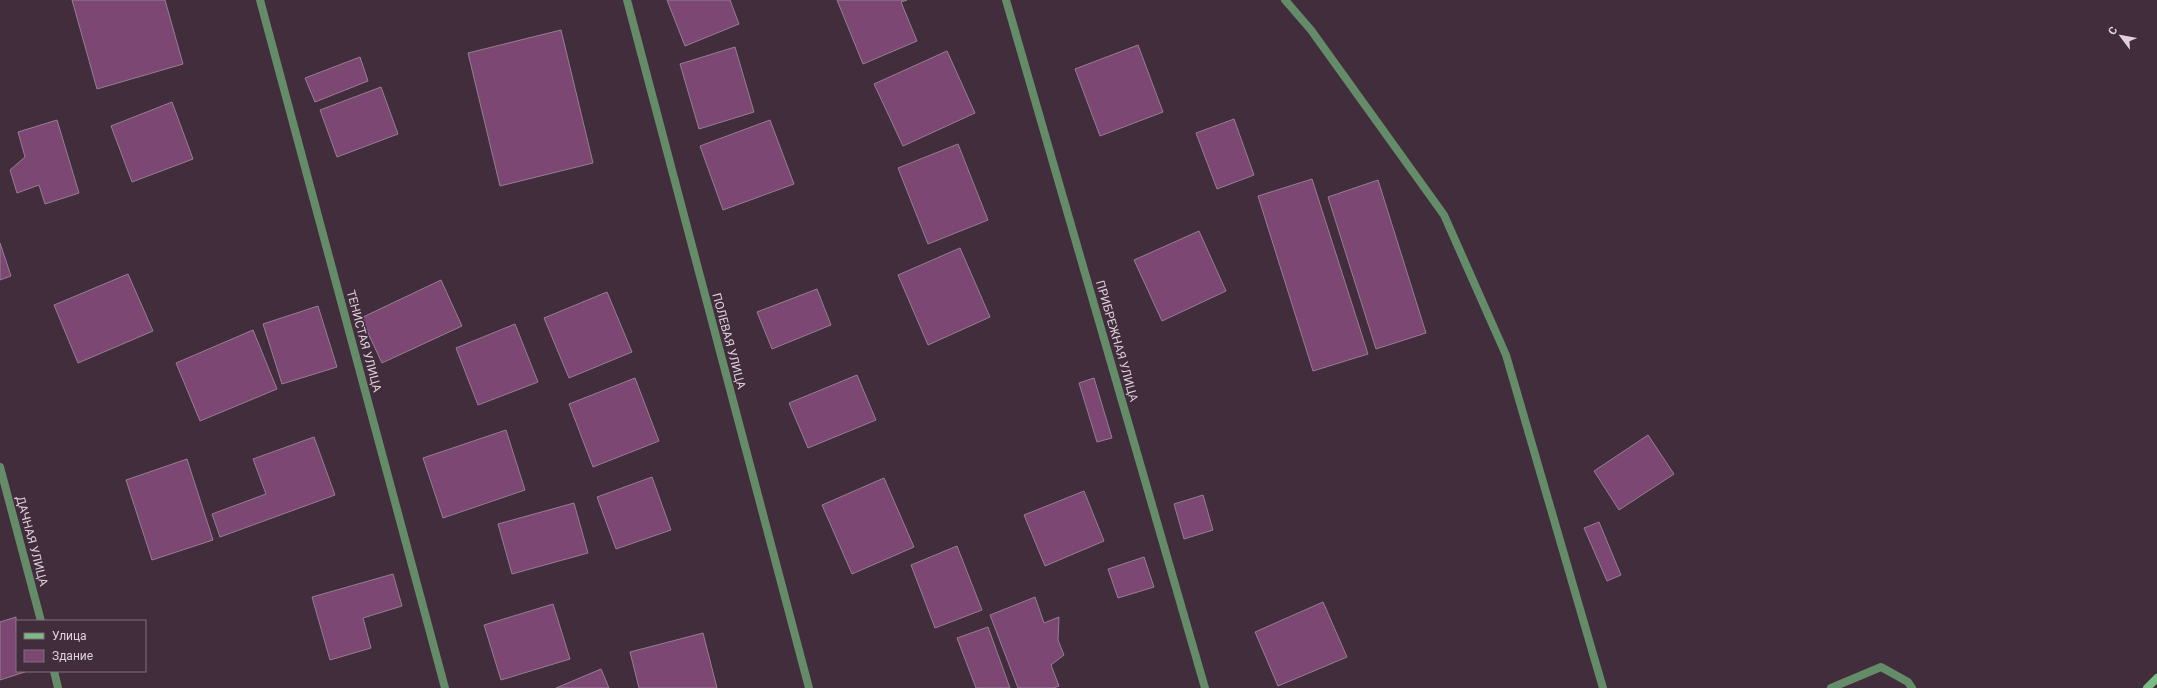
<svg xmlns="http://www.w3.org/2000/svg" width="2157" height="688" font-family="Roboto,sans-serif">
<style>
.building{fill:#7c4873;stroke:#967e91}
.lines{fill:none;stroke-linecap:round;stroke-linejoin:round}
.street{stroke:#648c69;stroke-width:8}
.secondary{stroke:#7bbc84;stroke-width:8}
.labels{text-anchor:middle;stroke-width:3;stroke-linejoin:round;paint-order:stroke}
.street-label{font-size:12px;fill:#dfd2dc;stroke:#422d3d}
</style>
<rect width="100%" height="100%" fill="#422d3d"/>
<g class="building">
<path d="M 72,0 L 165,0 L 183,64 L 97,89 Z"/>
<path d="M 667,0 L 730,0 L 739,24 L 685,46 Z"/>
<path d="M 837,0 L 907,0 L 901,2 L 917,41 L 863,64 Z"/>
<path d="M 561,30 L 593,163 L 500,186 L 468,53 Z"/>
<path d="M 1138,45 L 1163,112 L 1100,136 L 1075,69 Z"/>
<path d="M 735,47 L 754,112 L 699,129 L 680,64 Z"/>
<path d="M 947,51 L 975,113 L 903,146 L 874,84 Z"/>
<path d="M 360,57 L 368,81 L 315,102 L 305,78 Z"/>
<path d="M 381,87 L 398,134 L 337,157 L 320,110 Z"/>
<path d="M 172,102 L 193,159 L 132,182 L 111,126 Z"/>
<path d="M 1234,119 L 1254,175 L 1217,189 L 1196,133 Z"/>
<path d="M 57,120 L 79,193 L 45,204 L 39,185 L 17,193 L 10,170 L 25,157 L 18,132 Z"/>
<path d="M 770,120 L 794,184 L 723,210 L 700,146 Z"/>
<path d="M 958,144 L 988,220 L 928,244 L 898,168 Z"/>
<path d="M 1312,179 L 1368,354 L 1313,371 L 1258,196 Z"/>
<path d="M 1378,180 L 1426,333 L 1376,349 L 1328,197 Z"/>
<path d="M 1199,231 L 1226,291 L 1162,321 L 1134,260 Z"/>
<path d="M 0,243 L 11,276 L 0,280 Z"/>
<path d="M 960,248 L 990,317 L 928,345 L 898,275 Z"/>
<path d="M 128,274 L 153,331 L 78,363 L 54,305 Z"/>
<path d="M 441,280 L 462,326 L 382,363 L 361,318 Z"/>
<path d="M 817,289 L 831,325 L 772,349 L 757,312 Z"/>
<path d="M 607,292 L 632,352 L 569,378 L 544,318 Z"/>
<path d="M 318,306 L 337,367 L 282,384 L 263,324 Z"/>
<path d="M 515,324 L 538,382 L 478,405 L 456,348 Z"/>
<path d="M 253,330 L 277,389 L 200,421 L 176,363 Z"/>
<path d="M 857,375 L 876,420 L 808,448 L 789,403 Z"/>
<path d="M 635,378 L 659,441 L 593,467 L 569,404 Z"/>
<path d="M 1094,378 L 1112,438 L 1097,442 L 1079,383 Z"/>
<path d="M 506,430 L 525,490 L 443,518 L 423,458 Z"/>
<path d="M 1648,435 L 1674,474 L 1619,510 L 1594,471 Z"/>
<path d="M 314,437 L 335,495 L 220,537 L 212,514 L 266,494 L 253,459 Z"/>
<path d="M 187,459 L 213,540 L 152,560 L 126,480 Z"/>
<path d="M 652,477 L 671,530 L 616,549 L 597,497 Z"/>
<path d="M 884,478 L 914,547 L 852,574 L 822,505 Z"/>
<path d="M 1084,491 L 1104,541 L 1045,566 L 1024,515 Z"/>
<path d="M 1203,495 L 1213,530 L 1184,539 L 1174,504 Z"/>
<path d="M 574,503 L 588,553 L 512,574 L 498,524 Z"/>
<path d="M 1599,522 L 1621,575 L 1607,581 L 1584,528 Z"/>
<path d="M 957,546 L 982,610 L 935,628 L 911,565 Z"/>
<path d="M 1144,557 L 1154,587 L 1118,598 L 1108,569 Z"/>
<path d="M 393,574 L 402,606 L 363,618 L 371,648 L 330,660 L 312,597 Z"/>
<path d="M 1035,597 L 1044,623 L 1059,617 L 1058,640 L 1064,655 L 1051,665 L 1059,686 L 1054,688 L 1018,688 L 990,615 Z"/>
<path d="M 1323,602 L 1347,657 L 1278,686 L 1255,632 Z"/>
<path d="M 553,604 L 570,659 L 501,680 L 484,625 Z"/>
<path d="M 16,617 L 17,671 L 28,671 L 0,680 L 0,622 Z"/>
<path d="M 988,627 L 1010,688 L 976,688 L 957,638 Z"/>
<path d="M 703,633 L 717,688 L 639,688 L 630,652 Z"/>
<path d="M 601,669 L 609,688 L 556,688 Z"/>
</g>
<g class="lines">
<g class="street">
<path d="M 260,0 L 445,688"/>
<path d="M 627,0 L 809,688"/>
<path d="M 1006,0 L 1205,688"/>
<path d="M 1285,0 L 1311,30 L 1444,215 L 1506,355 L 1603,688"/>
<path d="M 0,467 L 41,621"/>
<path d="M 54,671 L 58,688"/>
<path d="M 1831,688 L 1881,667 L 1908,682 L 1912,688"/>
</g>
<path class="secondary" d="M 2147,688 L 2157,678"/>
</g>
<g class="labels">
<g class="street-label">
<text transform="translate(364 341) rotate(75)" y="4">ТЕНИСТАЯ УЛИЦА</text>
<text transform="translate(729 341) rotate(75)" y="4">ПОЛЕВАЯ УЛИЦА</text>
<text transform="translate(1117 341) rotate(74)" y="4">ПРИБРЕЖНАЯ УЛИЦА</text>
<text transform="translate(32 541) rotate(75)" y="4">ДАЧНАЯ УЛИЦА</text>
</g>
</g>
<rect x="16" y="620" width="130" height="52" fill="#422d3d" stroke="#816f7d"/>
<rect x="24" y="633" width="20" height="6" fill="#7bbc84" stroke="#816f7d"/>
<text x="52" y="640" font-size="12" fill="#dfd2dc">Улица</text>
<rect x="24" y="650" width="20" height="12" fill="#7c4873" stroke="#816f7d"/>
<text x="52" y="660" font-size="12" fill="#dfd2dc">Здание</text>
<g transform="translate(2121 36) rotate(302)" stroke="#422d3d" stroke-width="3" paint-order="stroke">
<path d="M0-3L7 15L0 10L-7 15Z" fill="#dfd2dc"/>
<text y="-6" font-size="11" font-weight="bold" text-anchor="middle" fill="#dfd2dc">С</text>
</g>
</svg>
